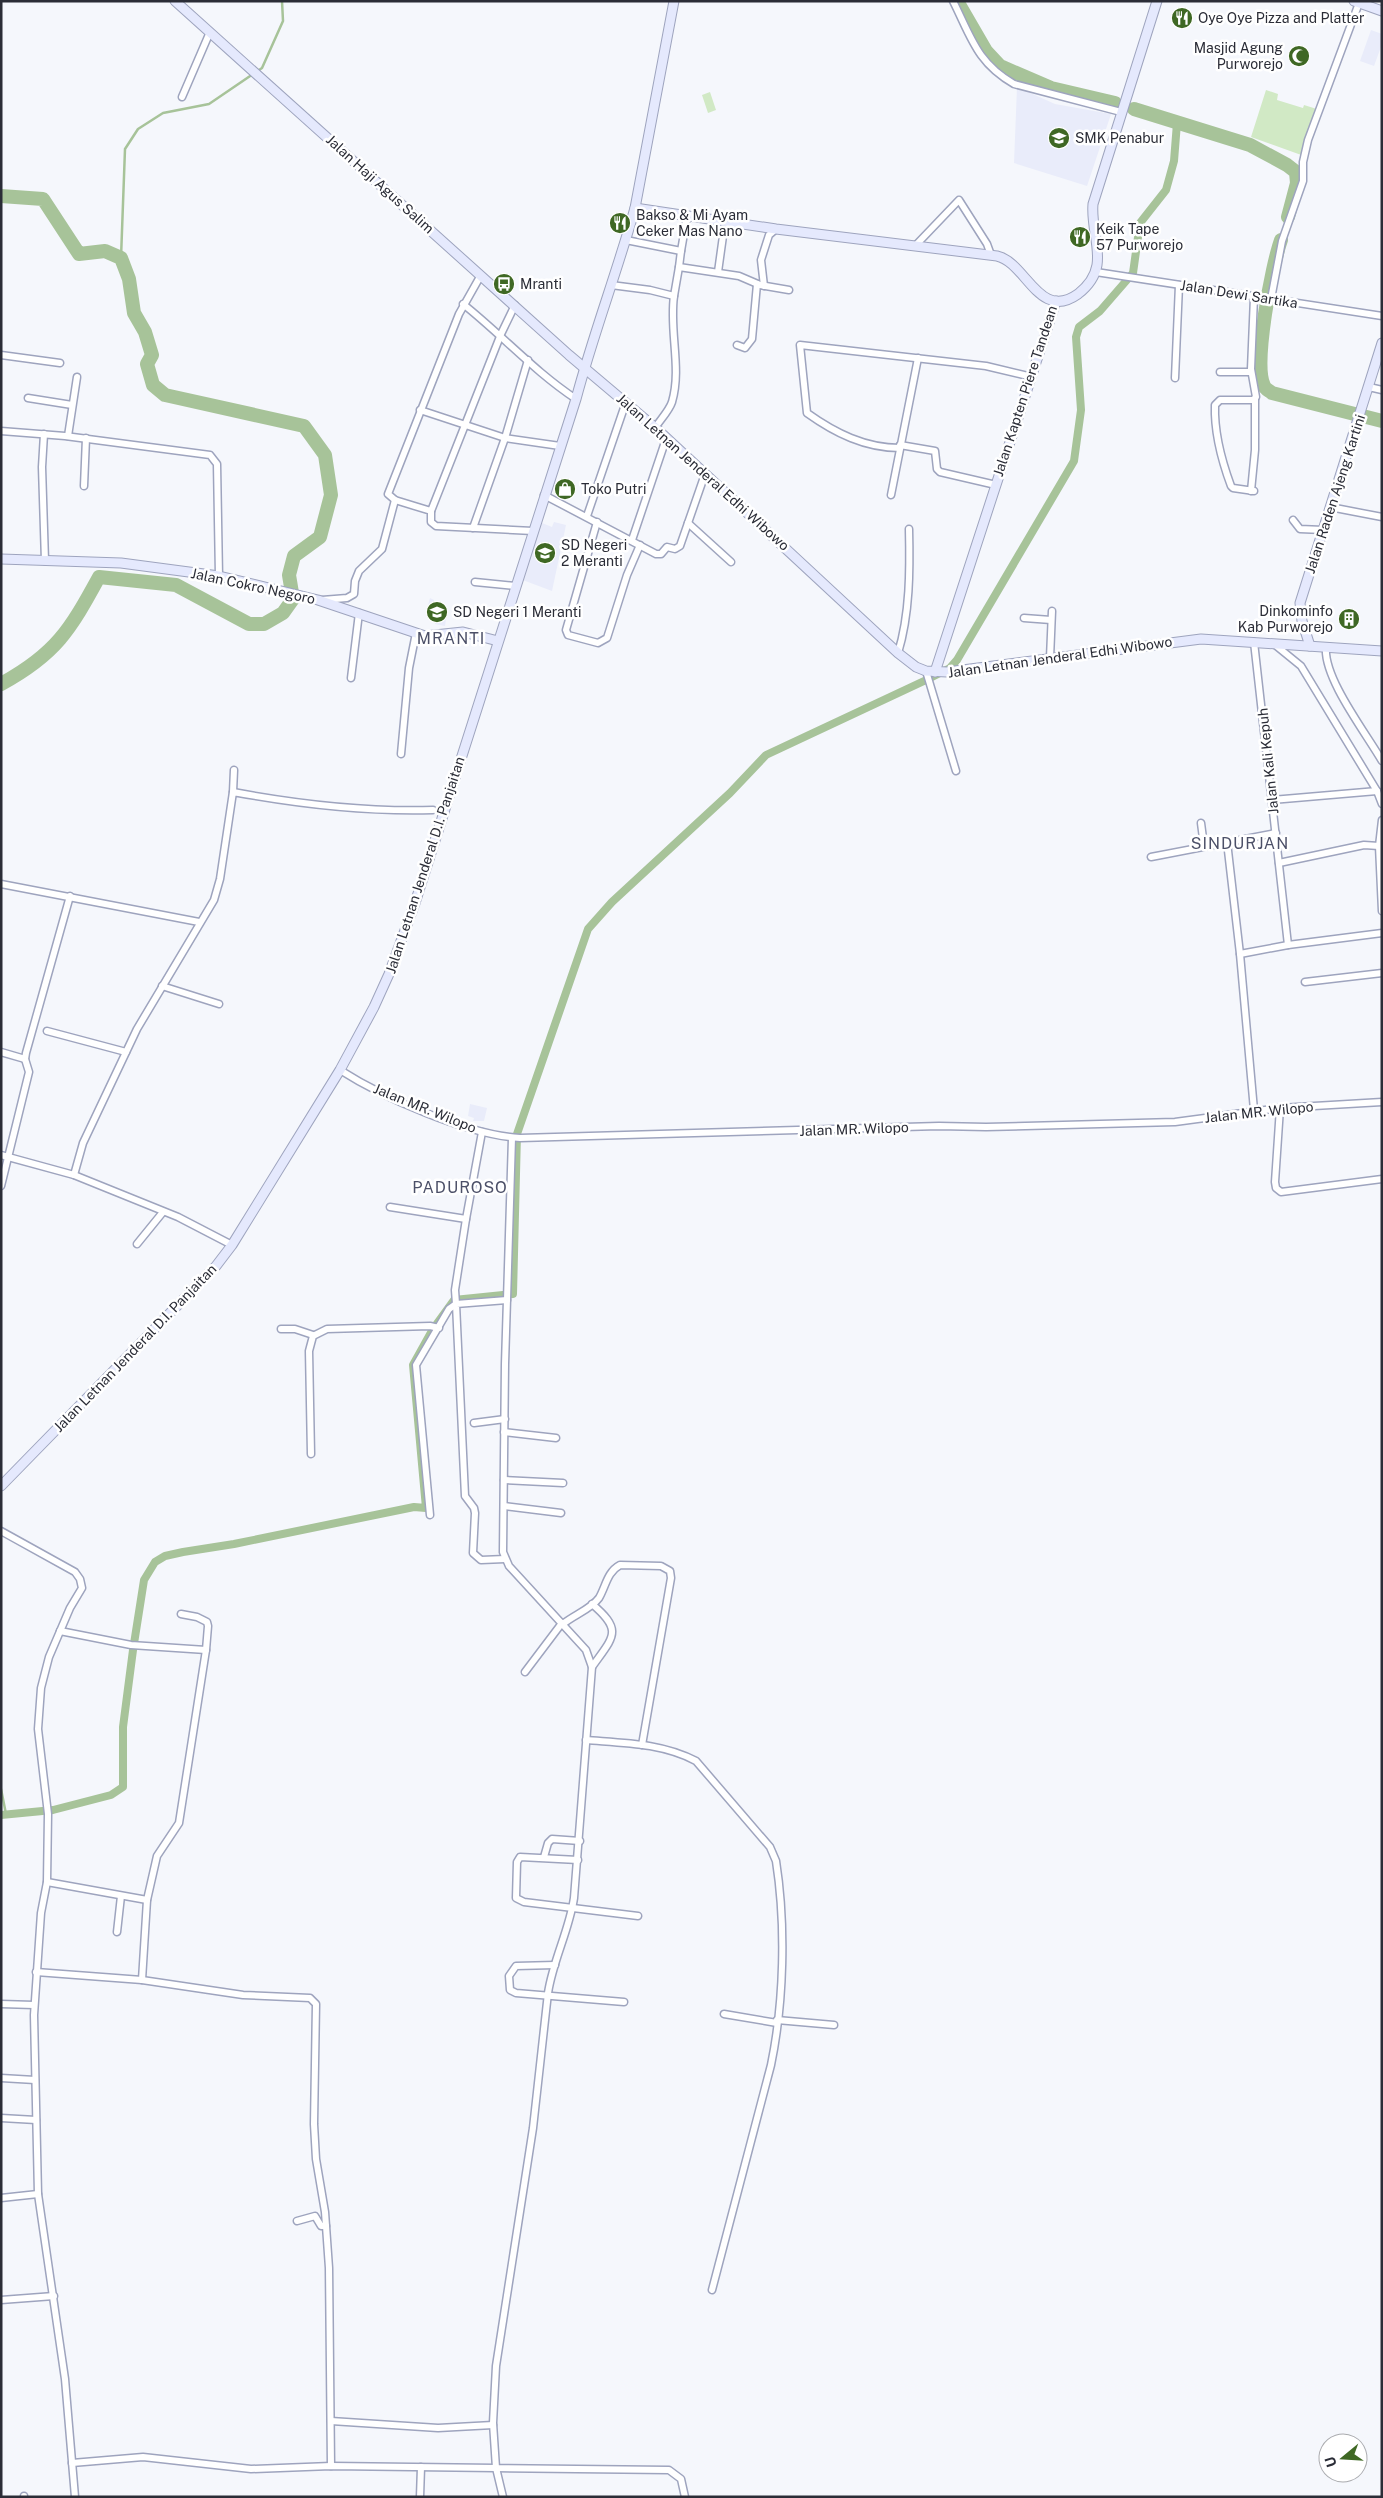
<svg xmlns="http://www.w3.org/2000/svg" width="1383" height="2498" font-family="'Public Sans',sans-serif">
<style>
.built{fill:#e9ecfa}
.green{fill:#d1e9c5}
.lines{fill:none;stroke-linecap:round;stroke-linejoin:round}
.stream{stroke:#a7c399;stroke-width:2.5}
.canal{stroke:#a7c399;stroke-width:8}
.river{stroke:#a7c399;stroke-width:14}
.street-casing{stroke:#9ea4be;stroke-width:9}
.secondary-casing{stroke:#9ea4be;stroke-width:11}
.street{stroke:#fff;stroke-width:6}
.secondary{stroke:#e5e9fd;stroke-width:9}
.labels{text-anchor:middle;stroke-width:5;stroke-linejoin:round;paint-order:stroke}
.poi-label{font-size:14px;fill:#2b2d37;stroke:#fff;text-anchor:start}
.street-label{font-size:14px;fill:#2b2d37;stroke:#fff}
.quarter-label{font-size:16px;letter-spacing:1px;fill:#4c5068;stroke:#fff}
</style>
<rect width="100%" height="100%" fill="#f5f7fc"/>
<g class="built">
<path d="M 1371,30 L 1382,34 L 1382,44 L 1374,66 L 1360,61 Z"/>
<path d="M 1017,87 L 1055,104 L 1111,114 L 1087,186 L 1014,163 Z"/>
<path d="M 554,522 L 566,525 L 552,591 L 520,579 L 542,523 L 552,527 Z"/>
<path d="M 430,598 L 434,600 L 433,606 L 447,612 L 445,626 L 435,624 L 437,616 L 426,612 Z"/>
<path d="M 470,1104 L 487,1108 L 484,1121 L 473,1121 L 474,1118 L 468,1116 Z"/>
</g>
<g class="green">
<path d="M 1266,90 L 1278,94 L 1277,100 L 1303,108 L 1304,105 L 1320,110 L 1304,156 L 1251,137 Z"/>
<path d="M 710,92 L 716,110 L 708,113 L 702,95 Z"/>
</g>
<g class="lines">
<g class="stream">
<path d="M 121,258 L 125,149 L 138,129 L 163,113 L 209,104 L 262,68 L 283,21 L 282,1"/>
<path d="M 1,1789 L 6,1814"/>
</g>
<path class="canal" d="M 1,1815 L 53,1810 L 111,1795 L 123,1787 L 123,1727 L 133,1650 L 144,1580 L 155,1562 L 165,1556 L 183,1552 L 234,1544 L 414,1507 L 426,1508 L 413,1365 L 433,1329 L 454,1300 L 513,1294 L 517,1134 L 588,929 L 612,902 L 730,793 L 766,755 L 924,681 L 950,668 L 957,660 L 1074,461 L 1081,410 L 1076,337 L 1079,327 L 1100,311 L 1133,273 L 1140,223 L 1166,190 L 1174,161 L 1177,123"/>
<g class="river">
<path d="M 957,1 L 986,51 L 1000,66 L 1051,88 L 1115,103"/>
<path d="M 1134,109 L 1250,145 L 1287,165 L 1296,172 L 1297,183 L 1288,217"/>
<path d="M 1,196 L 43,199 L 79,254 L 105,251 L 121,258 L 129,279 L 134,313 L 145,332 L 152,355 L 147,364 L 153,385 L 165,395 L 304,426 L 325,455 L 331,495 L 320,537 L 294,556 L 289,575 L 293,599 L 283,613 L 264,624 L 249,624 L 176,585 L 99,577 C 70,630 56,654 1,684"/>
<path d="M 1281,240 C 1272,265 1253,364 1264,386 C 1265,389 1270,391 1272,393 L 1382,421"/>
</g>
<g class="street-casing">
<g id="street">
<path d="M 953,1 C 971,37 977,63 1014,84 L 1121,112"/>
<path d="M 182,97 L 210,32"/>
<path d="M 626,240 L 681,251 L 679,267"/>
<path d="M 915,246 L 959,200 L 987,244 L 991,255"/>
<path d="M 681,251 L 687,216"/>
<path d="M 718,272 L 723,236"/>
<path d="M 1096,272 L 1382,316"/>
<path d="M 481,275 L 459,314 L 388,494 L 395,500 L 431,511 L 431,522 L 436,526 L 533,531"/>
<path d="M 611,285 L 650,290 L 674,296 L 679,267 L 739,276 L 760,285 L 789,290"/>
<path d="M 764,286 L 761,260 L 769,235 L 776,229"/>
<path d="M 1254,297 L 1251,369 L 1256,397 L 1253,400 L 1220,400 L 1215,405 C 1214,433 1221,459 1231,486 L 1233,488 L 1254,491"/>
<path d="M 1271,299 L 1282,241 L 1303,181 L 1303,162 L 1308,140 L 1359,3"/>
<path d="M 463,304 C 502,335 535,372 576,399"/>
<path d="M 737,345 L 745,348 L 752,339 L 757,284"/>
<path d="M 1,355 L 60,363"/>
<path d="M 1220,372 L 1251,372"/>
<path d="M 1175,378 L 1179,285"/>
<path d="M 1369,387 L 1382,390"/>
<path d="M 28,398 L 72,405"/>
<path d="M 420,410 L 505,438 L 560,446"/>
<path d="M 655,428 C 660,420 669,411 672,402 C 682,368 669,331 674,296"/>
<path d="M 1,431 L 65,436 L 210,455 L 217,464 L 219,576"/>
<path d="M 44,434 L 42,467 L 45,561"/>
<path d="M 68,436 L 77,377"/>
<path d="M 900,445 L 935,451 L 937,469 L 940,472 L 996,485"/>
<path d="M 900,448 C 865,448 835,433 807,413 L 800,345 L 986,366 L 1032,377"/>
<path d="M 84,486 L 86,438"/>
<path d="M 1251,491 L 1255,450 L 1255,399"/>
<path d="M 544,495 L 656,554 L 661,554 L 667,547 L 675,549 L 680,546 L 705,474"/>
<path d="M 891,495 L 918,358"/>
<path d="M 1330,507 L 1382,517"/>
<path d="M 431,511 L 501,334 L 515,305"/>
<path d="M 587,516 L 626,402"/>
<path d="M 1293,520 L 1300,529 L 1323,530"/>
<path d="M 597,522 L 566,630 L 568,635 L 598,643 L 607,638 L 627,575 L 640,545"/>
<path d="M 688,523 L 731,562"/>
<path d="M 473,528 L 505,438 L 528,360"/>
<path d="M 632,540 L 666,439"/>
<path d="M 475,582 L 515,586"/>
<path d="M 322,600 L 347,598 L 354,594 L 355,581 L 359,571 L 382,549 L 395,500"/>
<path d="M 1024,618 L 1051,620"/>
<path d="M 1254,642 L 1288,945"/>
<path d="M 1274,644 L 1301,666 L 1377,791 L 1382,804"/>
<path d="M 1326,647 C 1323,678 1366,733 1382,761"/>
<path d="M 898,653 C 910,614 910,569 909,529"/>
<path d="M 1050,658 L 1052,611"/>
<path d="M 926,671 L 956,771"/>
<path d="M 351,678 L 359,613"/>
<path d="M 401,754 L 409,668 L 416,633"/>
<path d="M 233,792 L 234,770"/>
<path d="M 1272,800 L 1377,791"/>
<path d="M 1382,820 L 1379,846 L 1382,911"/>
<path d="M 1201,823 L 1204,846"/>
<path d="M 1227,842 L 1240,954 L 1254,1110"/>
<path d="M 1151,857 L 1276,833"/>
<path d="M 1279,863 L 1364,845 L 1379,846"/>
<path d="M 1,884 L 199,922"/>
<path d="M 1240,954 L 1288,945 L 1382,933"/>
<path d="M 1305,982 L 1382,973"/>
<path d="M 162,986 L 219,1004"/>
<path d="M 47,1031 L 126,1052"/>
<path d="M 1,1052 L 25,1059"/>
<path d="M 340,1070 C 384,1098 468,1135 520,1138 L 939,1126 L 986,1127 L 1175,1122 L 1280,1108 L 1382,1102"/>
<path d="M 1280,1108 L 1275,1182 L 1276,1188 L 1281,1192 L 1382,1179"/>
<path d="M 512,1138 L 505,1364 L 503,1552 L 509,1566 L 586,1650 L 592,1667 L 574,1898 C 569,1931 553,1960 548,1993 L 533,2128 L 496,2366 L 493,2423 L 496,2468 L 669,2470 L 681,2479 L 685,2497"/>
<path d="M 1,1155 L 74,1175 L 178,1217 L 232,1245"/>
<path d="M 74,1175 L 83,1143 L 137,1029 L 214,900 L 220,879 L 233,792 C 298,804 366,812 433,810"/>
<path d="M 1,1186 L 29,1072 L 25,1059 L 26,1053 L 70,896"/>
<path d="M 390,1207 L 466,1219"/>
<path d="M 137,1244 L 163,1212"/>
<path d="M 281,1329 L 295,1329 L 313,1335"/>
<path d="M 474,1423 L 505,1419"/>
<path d="M 504,1432 L 556,1438"/>
<path d="M 311,1454 L 309,1351 L 313,1336 L 327,1329 L 430,1326 L 439,1328"/>
<path d="M 504,1480 L 563,1483"/>
<path d="M 504,1506 L 561,1513"/>
<path d="M 430,1515 L 416,1365 L 449,1309 L 456,1304 L 455,1290 L 466,1219 L 482,1132"/>
<path d="M 1,1531 L 75,1572 L 80,1579 L 82,1588 L 70,1608 L 49,1657 L 41,1688 L 38,1729 L 48,1814 L 47,1882 L 41,1913 L 34,2015 L 38,2194 L 65,2379 L 75,2497"/>
<path d="M 505,1559 L 481,1560 L 473,1553 L 475,1513 L 474,1508 L 465,1496 L 456,1304 L 507,1300"/>
<path d="M 563,1624 C 574,1615 591,1609 599,1598 C 606,1586 607,1572 620,1565 L 661,1566 L 670,1571 L 671,1578 L 642,1745"/>
<path d="M 60,1631 L 131,1645 L 206,1650"/>
<path d="M 592,1667 C 613,1637 624,1631 592,1604"/>
<path d="M 525,1672 L 562,1623"/>
<path d="M 586,1740 C 623,1743 662,1743 696,1761 L 770,1847 L 776,1861 C 786,1925 784,2002 771,2065 L 712,2290"/>
<path d="M 544,1857 L 548,1843 L 552,1839 L 580,1841"/>
<path d="M 578,1860 L 520,1857 L 517,1862 L 516,1898 L 524,1902 L 638,1916"/>
<path d="M 47,1882 L 147,1900"/>
<path d="M 117,1932 L 121,1896"/>
<path d="M 555,1965 L 516,1966 L 509,1976 L 510,1990 L 516,1993 L 624,2002"/>
<path d="M 36,1972 L 142,1980 L 243,1995 L 310,1998 L 316,2004 L 314,2124 L 316,2159 L 325,2212 L 329,2268 L 331,2466"/>
<path d="M 142,1980 L 147,1900 L 157,1856 L 179,1823 L 206,1650 L 208,1626 L 207,1622 L 197,1617 L 181,1614"/>
<path d="M 1,2004 L 34,2005"/>
<path d="M 724,2014 L 777,2023"/>
<path d="M 777,2020 L 834,2025"/>
<path d="M 1,2078 L 35,2080"/>
<path d="M 1,2118 L 36,2120"/>
<path d="M 1,2198 L 38,2194"/>
<path d="M 297,2221 L 315,2216 L 321,2226 L 326,2226"/>
<path d="M 1,2300 L 54,2296"/>
<path d="M 331,2421 L 438,2428 L 493,2425"/>
<path d="M 72,2463 L 143,2457 L 251,2469 L 331,2466 L 496,2468 L 503,2497"/>
<path d="M 24,2497 L 24,2496"/>
<path d="M 420,2497 L 421,2467"/>
</g>
</g>
<g class="secondary-casing">
<g id="secondary">
<path d="M 175,1 L 569,355 L 659,431 L 898,653 L 916,667 L 926,671 L 947,672 L 1201,639 L 1382,651"/>
<path d="M 1354,1 L 1382,11"/>
<path d="M 635,208 L 776,229 L 997,256 C 1026,262 1039,322 1078,294 C 1087,287 1095,277 1097,265 C 1100,246 1091,225 1093,204 L 1157,1"/>
<path d="M 1,559 L 121,563 L 219,576 L 318,600 L 425,636 L 463,632 L 498,641"/>
<path d="M 1310,646 L 1302,621 L 1300,603 L 1382,343"/>
<path d="M 935,672 L 1056,301"/>
<path d="M 1,1486 L 216,1266 L 232,1245 L 340,1070 L 374,1007 L 389,974 L 415,903 L 576,399 C 593,335 617,272 635,208 L 674,1"/>
</g>
</g>
<use href="#street" class="street"/>
<use href="#secondary" class="secondary"/>
</g>
<defs>
<g id="restaurant-disc" transform="scale(1.125)"><circle r="9.5" fill="#3f6824" stroke="#fff"/><path d="M-5-6h1v4h1v-4h1v4h1v-4h1v5L-1.5 .5V6h-2V.5L-5-1ZM5-6V6H3V1.5H1.5Q1.5-4 5-6Z" fill="#fff"/></g>
<g id="mosque-disc" transform="scale(1.125)"><circle r="9.5" fill="#3f6824" stroke="#fff"/><path d="M3.5-4.9A6 6 0 1 0 3.5 4.9A5 5 0 1 1 3.5-4.9Z" fill="#fff"/></g>
<g id="school-disc" transform="scale(1.125)"><circle r="9.5" fill="#3f6824" stroke="#fff"/><path d="M0-5L7-2L0 1L-7-2ZM-4 1L0 2.5L4 1V4Q0 6-4 4Z" fill="#fff"/></g>
<g id="bus-disc" transform="scale(1.125)"><circle r="9.5" fill="#3f6824" stroke="#fff"/><path d="M-5-6H5V4H4V6H2V4H-2V6H-4V4H-5ZM-3.5-4V0h7V-4ZM-3.5 1.2v1.5H-2V1.2ZM2 1.2v1.5H3.5V1.2Z" fill="#fff"/></g>
<g id="shop-disc" transform="scale(1.125)"><circle r="9.5" fill="#3f6824" stroke="#fff"/><path d="M-5-2.5h2.3a2.7 3.5 0 0 1 5.4 0H5L5.5 6h-11ZM-1.5-2.5h3a1.5 2.3 0 0 0-3 0Z" fill="#fff"/></g>
<g id="building-disc" transform="scale(1.125)"><circle r="9.5" fill="#3f6824" stroke="#fff"/><path d="M-4-6H4V6H1V3H-1V6H-4ZM-2.5-4.3h1.7v1.8h-1.7ZM.8-4.3h1.7v1.8H.8ZM-2.5-1h1.7V.8h-1.7ZM.8-1h1.7V.8H.8Z" fill="#fff"/></g>
</defs>
<g fill-rule="evenodd">
<use href="#restaurant-disc" x="1182" y="18"/>
<use href="#mosque-disc" x="1299" y="56"/>
<use href="#school-disc" x="1059" y="138"/>
<use href="#restaurant-disc" x="620" y="223"/>
<use href="#restaurant-disc" x="1080" y="237"/>
<use href="#bus-disc" x="504" y="284"/>
<use href="#shop-disc" x="565" y="489"/>
<use href="#school-disc" x="545" y="553"/>
<use href="#school-disc" x="437" y="612"/>
<use href="#building-disc" x="1349" y="619"/>
</g>
<g class="labels">
<g class="poi-label">
<text x="1198" y="23">Oye Oye Pizza and Platter</text>
<text x="1283" y="53" text-anchor="end">Masjid Agung<tspan x="1283" dy="16">Purworejo</tspan></text>
<text x="1075" y="143">SMK Penabur</text>
<text x="636" y="220">Bakso &amp; Mi Ayam<tspan x="636" dy="16">Ceker Mas Nano</tspan></text>
<text x="1096" y="234">Keik Tape<tspan x="1096" dy="16">57 Purworejo</tspan></text>
<text x="520" y="289">Mranti</text>
<text x="581" y="494">Toko Putri</text>
<text x="561" y="550">SD Negeri<tspan x="561" dy="16">2 Meranti</tspan></text>
<text x="1333" y="616" text-anchor="end">Dinkominfo<tspan x="1333" dy="16">Kab Purworejo</tspan></text>
<text x="453" y="617">SD Negeri 1 Meranti</text>
</g>
<g class="street-label">
<text transform="translate(380 184) rotate(42)" y="5">Jalan Haji Agus Salim</text>
<text transform="translate(1239 294) rotate(9)" y="5">Jalan Dewi Sartika</text>
<text transform="translate(1025 391) rotate(-72)" y="5">Jalan Kapten Piere Tandean</text>
<text transform="translate(703 472) rotate(42)" y="5">Jalan Letnan Jenderal Edhi Wibowo</text>
<text transform="translate(1335 494) rotate(-72)" y="5">Jalan Raden Ajeng Kartini</text>
<text transform="translate(253 586) rotate(12)" y="5">Jalan Cokro Negoro</text>
<text transform="translate(1060 657) rotate(-8)" y="5">Jalan Letnan Jenderal Edhi Wibowo</text>
<text transform="translate(1268 761) rotate(-96)" y="5">Jalan Kali Kepuh</text>
<text transform="translate(425 865) rotate(-72)" y="5">Jalan Letnan Jenderal D.I. Panjaitan</text>
<text transform="translate(425 1108) rotate(22)" y="5">Jalan MR. Wilopo</text>
<text transform="translate(1259 1112) rotate(-6)" y="5">Jalan MR. Wilopo</text>
<text transform="translate(854 1129) rotate(-2)" y="5">Jalan MR. Wilopo</text>
<text transform="translate(135 1348) rotate(-46)" y="5">Jalan Letnan Jenderal D.I. Panjaitan</text>
</g>
<g class="quarter-label">
<text x="451" y="644">MRANTI</text>
<text x="1240" y="849">SINDURJAN</text>
<text x="460" y="1193">PADUROSO</text>
</g>
</g>
<rect width="1383" height="2498" fill="none" stroke="#2b2d37" stroke-width="5"/>
<g transform="translate(1343 2458) rotate(252)"><circle r="24" fill="#ffffff" stroke="#aaabaf"/>
<path d="M0-4L9 19L0 12L-9 19Z" fill="#3f6824"/>
<text y="-8" font-size="14" font-weight="bold" text-anchor="middle" fill="#2b2d37">U</text>
</g>
</svg>
